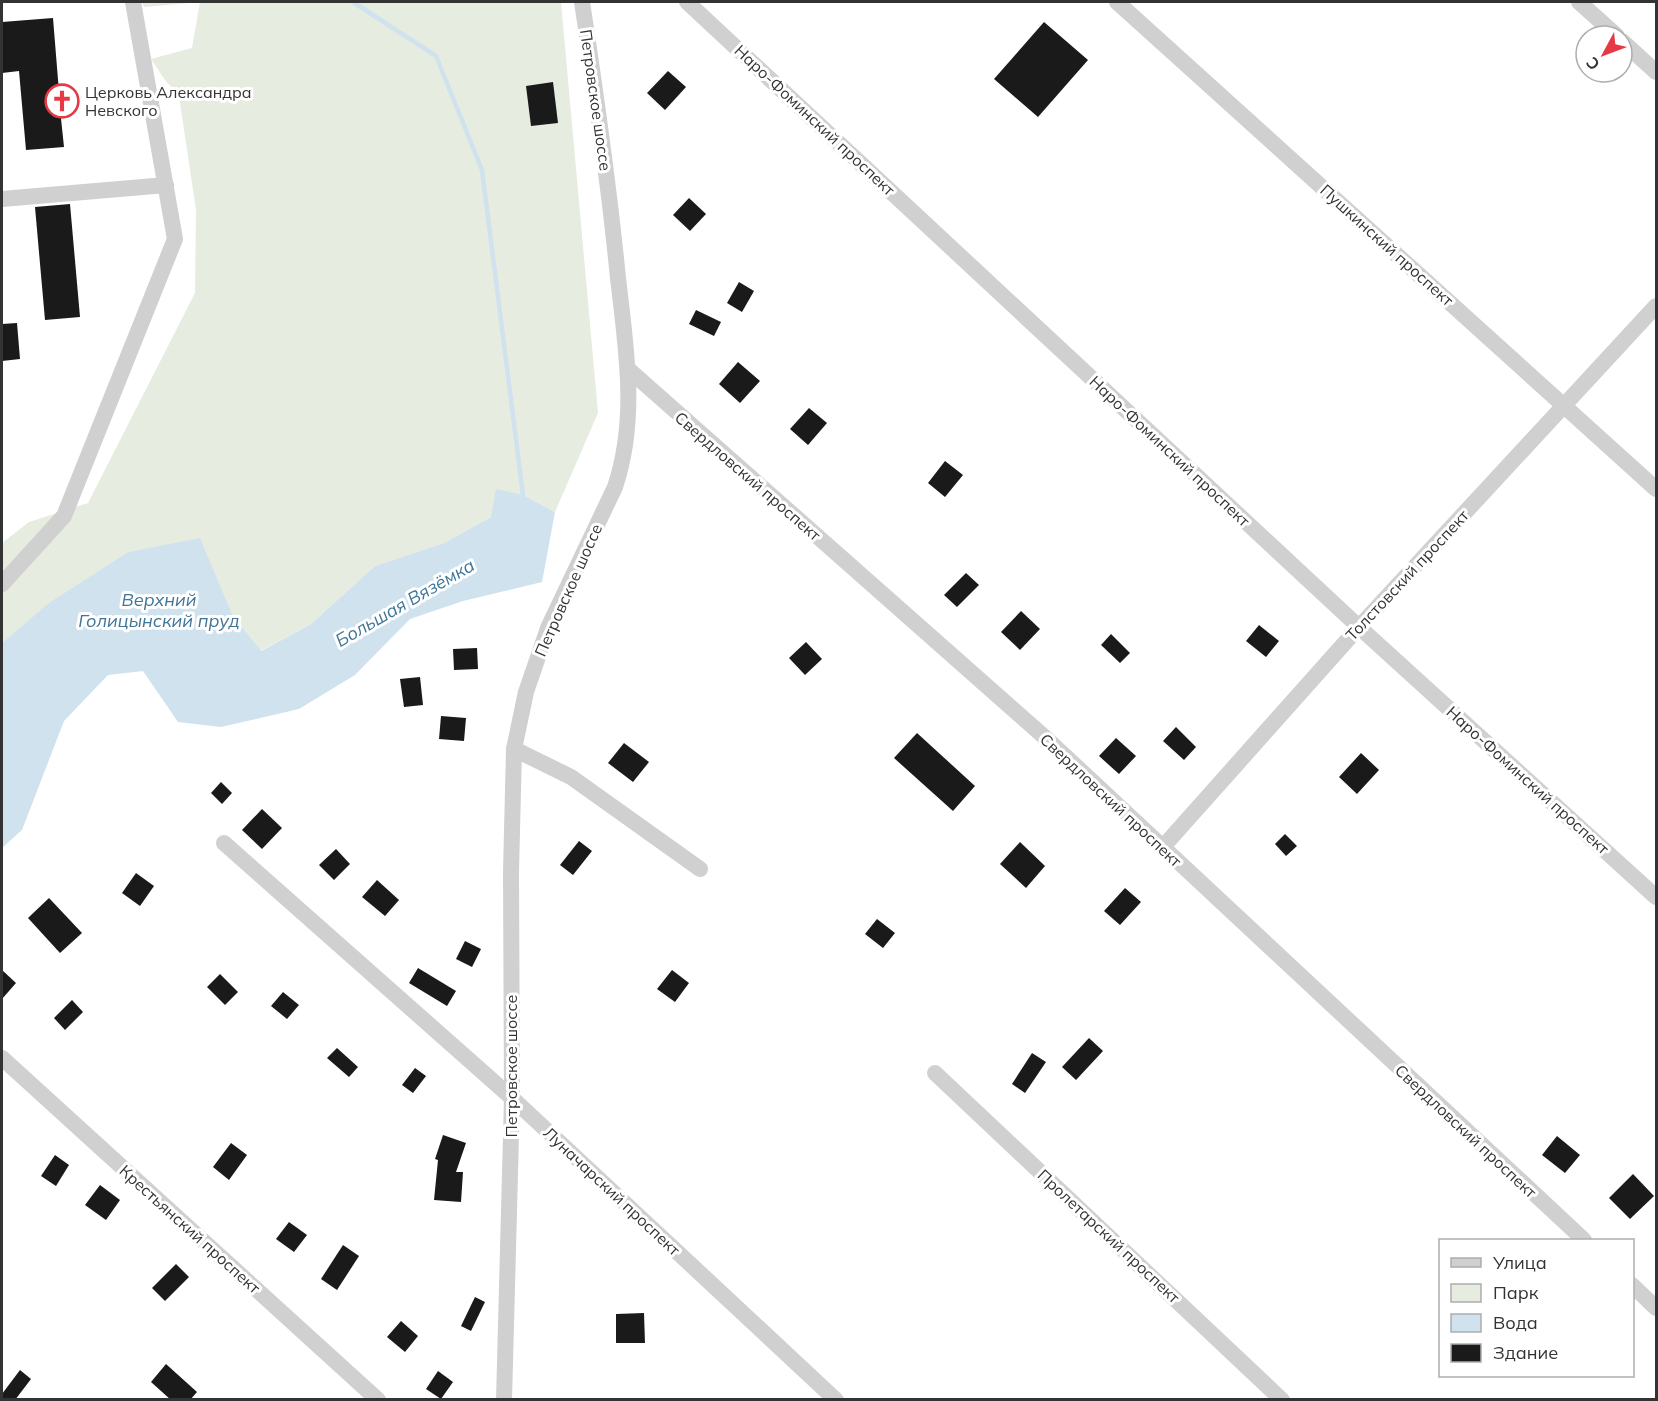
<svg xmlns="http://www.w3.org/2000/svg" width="1658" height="1401" font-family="Mulish,sans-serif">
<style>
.green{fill:#e6ecdf}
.water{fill:#cfe2ee}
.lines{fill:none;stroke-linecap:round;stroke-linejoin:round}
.stream{stroke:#cfe2ee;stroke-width:4.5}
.building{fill:#1a1a1a}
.minor{stroke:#d0d0d0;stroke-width:16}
.labels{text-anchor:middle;stroke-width:6;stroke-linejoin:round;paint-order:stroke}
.poi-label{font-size:16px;fill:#333;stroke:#fff;text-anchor:start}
.street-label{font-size:16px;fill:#333;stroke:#fff}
.water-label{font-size:18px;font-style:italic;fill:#3f7597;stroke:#fff}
</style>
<rect width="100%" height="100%" fill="#fff"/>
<path class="green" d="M 143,2 L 561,2 L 598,413 L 555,512 L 523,495 L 491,517 L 444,543 L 375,566 L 311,624 L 260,651 L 233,616 L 200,539 L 128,552 L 50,603 L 2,643 L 2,543 L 29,522 L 88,503 L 195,293 L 196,210 L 179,96 L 165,80 L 151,59 L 192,48 L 200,2 L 144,7 L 142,3 Z"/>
<path class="water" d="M 496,489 L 523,495 L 555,512 L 542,582 L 463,601 L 410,619 L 355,675 L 299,709 L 221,727 L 178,722 L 143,671 L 108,675 L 64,721 L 22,830 L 2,848 L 2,643 L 49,603 L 128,552 L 200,538 L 233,616 L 261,651 L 311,624 L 375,566 L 444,543 L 491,517 Z"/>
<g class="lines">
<path class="stream" d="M 353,2 L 436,56 L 482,170 L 523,495"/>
</g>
<g class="building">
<path d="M 53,18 L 59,92 L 65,92 L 66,109 L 60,109 L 64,147 L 26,150 L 19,71 L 2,73 L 2,22 Z"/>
<path d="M 1044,22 L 1088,60 L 1038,117 L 994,79 Z"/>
<path d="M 668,71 L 686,87 L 665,110 L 647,93 Z"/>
<path d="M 553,82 L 558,123 L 531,126 L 526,86 Z"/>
<path d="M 689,198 L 706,214 L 690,231 L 673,215 Z"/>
<path d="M 70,204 L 80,317 L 45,320 L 35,207 Z"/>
<path d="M 739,282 L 754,291 L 742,312 L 727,303 Z"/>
<path d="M 696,310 L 721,322 L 714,336 L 689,324 Z"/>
<path d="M 17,323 L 20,359 L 2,361 L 2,324 Z"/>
<path d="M 738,362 L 760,381 L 740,403 L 719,384 Z"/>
<path d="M 809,408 L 827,423 L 808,445 L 790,429 Z"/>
<path d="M 945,461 L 963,475 L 945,497 L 928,483 Z"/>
<path d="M 966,573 L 979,585 L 957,607 L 944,595 Z"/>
<path d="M 1021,611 L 1040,629 L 1020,650 L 1001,632 Z"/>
<path d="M 1259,625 L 1279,641 L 1266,657 L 1246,641 Z"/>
<path d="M 1111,634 L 1130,653 L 1120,663 L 1101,645 Z"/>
<path d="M 806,642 L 822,659 L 805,675 L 789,658 Z"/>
<path d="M 477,648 L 478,669 L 454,670 L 453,649 Z"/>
<path d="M 420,677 L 423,705 L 404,707 L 400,679 Z"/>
<path d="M 441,716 L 466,718 L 464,741 L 439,739 Z"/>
<path d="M 1176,727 L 1196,747 L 1184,760 L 1163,741 Z"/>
<path d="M 917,733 L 975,786 L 953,811 L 894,758 Z"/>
<path d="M 1116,738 L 1136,756 L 1119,774 L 1099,756 Z"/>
<path d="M 624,743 L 649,762 L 633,782 L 608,763 Z"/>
<path d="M 1361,753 L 1379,770 L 1357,794 L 1339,777 Z"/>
<path d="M 221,782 L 232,793 L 222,804 L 211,793 Z"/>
<path d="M 262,809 L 282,828 L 262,849 L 242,830 Z"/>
<path d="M 1285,834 L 1297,846 L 1286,856 L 1275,844 Z"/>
<path d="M 579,841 L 592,851 L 573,875 L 560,865 Z"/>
<path d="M 1020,842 L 1045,866 L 1026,888 L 1000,864 Z"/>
<path d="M 336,849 L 350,864 L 334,880 L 319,865 Z"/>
<path d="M 136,873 L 154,886 L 140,906 L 122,893 Z"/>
<path d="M 377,880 L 399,900 L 385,916 L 362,897 Z"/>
<path d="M 1125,888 L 1141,902 L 1120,925 L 1104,911 Z"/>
<path d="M 49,898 L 82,933 L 60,953 L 28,918 Z"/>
<path d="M 877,919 L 895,933 L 883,948 L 865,934 Z"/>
<path d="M 465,941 L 481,949 L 472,967 L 456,959 Z"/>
<path d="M 418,968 L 456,991 L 447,1006 L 409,983 Z"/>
<path d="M 2,970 L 16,983 L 2,999 Z"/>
<path d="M 672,970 L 689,983 L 675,1002 L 657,989 Z"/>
<path d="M 220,974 L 238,992 L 225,1005 L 207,987 Z"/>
<path d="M 283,992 L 299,1005 L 287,1019 L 271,1006 Z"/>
<path d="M 72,1000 L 83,1012 L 65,1030 L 54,1018 Z"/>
<path d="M 1089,1038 L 1103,1051 L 1076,1080 L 1062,1067 Z"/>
<path d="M 337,1048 L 358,1067 L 349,1077 L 327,1058 Z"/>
<path d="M 1032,1053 L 1046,1062 L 1025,1093 L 1012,1084 Z"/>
<path d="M 415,1068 L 426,1076 L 413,1093 L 402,1085 Z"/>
<path d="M 443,1135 L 466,1143 L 456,1172 L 463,1172 L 461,1202 L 434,1200 L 438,1160 L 435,1159 Z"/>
<path d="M 1557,1136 L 1580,1155 L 1565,1173 L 1542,1155 Z"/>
<path d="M 231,1143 L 247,1155 L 229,1180 L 213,1167 Z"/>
<path d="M 55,1155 L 69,1165 L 56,1186 L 41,1176 Z"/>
<path d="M 1633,1174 L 1654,1196 L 1630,1219 L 1609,1198 Z"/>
<path d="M 100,1185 L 120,1200 L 106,1220 L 85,1205 Z"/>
<path d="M 289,1222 L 307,1235 L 294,1252 L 276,1239 Z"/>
<path d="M 343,1245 L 359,1256 L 337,1290 L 321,1279 Z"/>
<path d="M 176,1264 L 189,1277 L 165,1301 L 152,1288 Z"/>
<path d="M 475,1297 L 485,1302 L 471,1331 L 461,1326 Z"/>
<path d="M 644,1313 L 645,1343 L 616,1343 L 616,1314 Z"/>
<path d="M 401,1321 L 418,1336 L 405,1352 L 387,1337 Z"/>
<path d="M 166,1364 L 197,1392 L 190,1400 L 171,1400 L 151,1382 Z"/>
<path d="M 20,1370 L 31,1379 L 15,1400 L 2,1400 L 2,1394 Z"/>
<path d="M 438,1371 L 453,1382 L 441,1399 L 426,1389 Z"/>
</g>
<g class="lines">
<g class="minor">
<path d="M 687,2 L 1359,627 L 1656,897"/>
<path d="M 1117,2 L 1656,489"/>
<path d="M 1579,2 L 1617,36"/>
<path d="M 1622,41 L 1656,72"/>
<path d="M 2,199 L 166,185"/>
<path d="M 628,369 L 1049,741 L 1584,1240"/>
<path d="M 2,584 L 64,516 L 175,239 L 133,2"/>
<path d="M 514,749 L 571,777 L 700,869"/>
<path d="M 224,843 L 512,1098 L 836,1400"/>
<path d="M 1162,848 L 1359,627 L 1656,306"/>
<path d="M 2,1058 L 378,1400"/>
<path d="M 935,1073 L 1282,1400"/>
<path d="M 1632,1285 L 1656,1308"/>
<path d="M 504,1400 L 512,1098 L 511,872 L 514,749 L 526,692 L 548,628 L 615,487 C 638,419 626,348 618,278 C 609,186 596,94 582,2"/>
</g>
</g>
<defs>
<g id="church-ring" transform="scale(1.725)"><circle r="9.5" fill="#fff" stroke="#e63946" stroke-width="1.5"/><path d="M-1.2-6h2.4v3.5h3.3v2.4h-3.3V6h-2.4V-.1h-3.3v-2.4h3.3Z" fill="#e63946"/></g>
</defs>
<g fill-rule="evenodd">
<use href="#church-ring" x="62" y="101"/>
</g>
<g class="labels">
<g class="poi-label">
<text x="85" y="98">Церковь Александра<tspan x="85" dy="18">Невского</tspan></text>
</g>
<g class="street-label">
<text transform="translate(596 100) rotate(82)" y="6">Петровское шоссе</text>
<text transform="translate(815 120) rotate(43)" y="6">Наро-Фоминский проспект</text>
<text transform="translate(1387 245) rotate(42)" y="6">Пушкинский проспект</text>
<text transform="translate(1170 451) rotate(43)" y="6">Наро-Фоминский проспект</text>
<text transform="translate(748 476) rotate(41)" y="6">Свердловский проспект</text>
<text transform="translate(1407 575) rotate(-47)" y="6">Толстовский проспект</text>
<text transform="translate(568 590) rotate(-66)" y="6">Петровское шоссе</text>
<text transform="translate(1528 780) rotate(42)" y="6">Наро-Фоминский проспект</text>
<text transform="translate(1111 800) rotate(43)" y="6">Свердловский проспект</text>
<text transform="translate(511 1066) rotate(-90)" y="6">Петровское шоссе</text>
<text transform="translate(1466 1131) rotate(43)" y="6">Свердловский проспект</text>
<text transform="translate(612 1191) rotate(43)" y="6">Луначарский проспект</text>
<text transform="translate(190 1229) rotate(42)" y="6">Крестьянский проспект</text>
<text transform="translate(1109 1236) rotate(43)" y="6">Пролетарский проспект</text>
</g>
<g class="water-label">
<text x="159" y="606">Верхний<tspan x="159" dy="21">Голицынский пруд</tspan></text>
<text transform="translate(405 603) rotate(-30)" y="6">Большая Вязёмка</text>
</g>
</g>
<rect width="1658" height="1401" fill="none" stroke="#333333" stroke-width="6"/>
<rect x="1439" y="1239" width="195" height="138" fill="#ffffff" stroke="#adadad" stroke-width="1.5"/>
<rect x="1451" y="1258" width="30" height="9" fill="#d0d0d0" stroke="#adadad" stroke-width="1.5"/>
<text x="1493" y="1269" font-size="18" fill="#333333">Улица</text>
<rect x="1451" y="1284" width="30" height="18" fill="#e6ecdf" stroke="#adadad" stroke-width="1.5"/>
<text x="1493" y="1299" font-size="18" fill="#333333">Парк</text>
<rect x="1451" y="1314" width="30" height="18" fill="#cfe2ee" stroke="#adadad" stroke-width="1.5"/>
<text x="1493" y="1329" font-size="18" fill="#333333">Вода</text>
<rect x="1451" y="1344" width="30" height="18" fill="#1a1a1a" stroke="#adadad" stroke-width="1.5"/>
<text x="1493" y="1359" font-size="18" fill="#333333">Здание</text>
<g transform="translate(1604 54) rotate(229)"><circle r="28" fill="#ffffff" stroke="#adadad" stroke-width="1.5"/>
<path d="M0-4.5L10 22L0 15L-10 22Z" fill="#e63946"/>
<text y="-9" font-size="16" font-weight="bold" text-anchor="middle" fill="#333333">С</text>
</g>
</svg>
